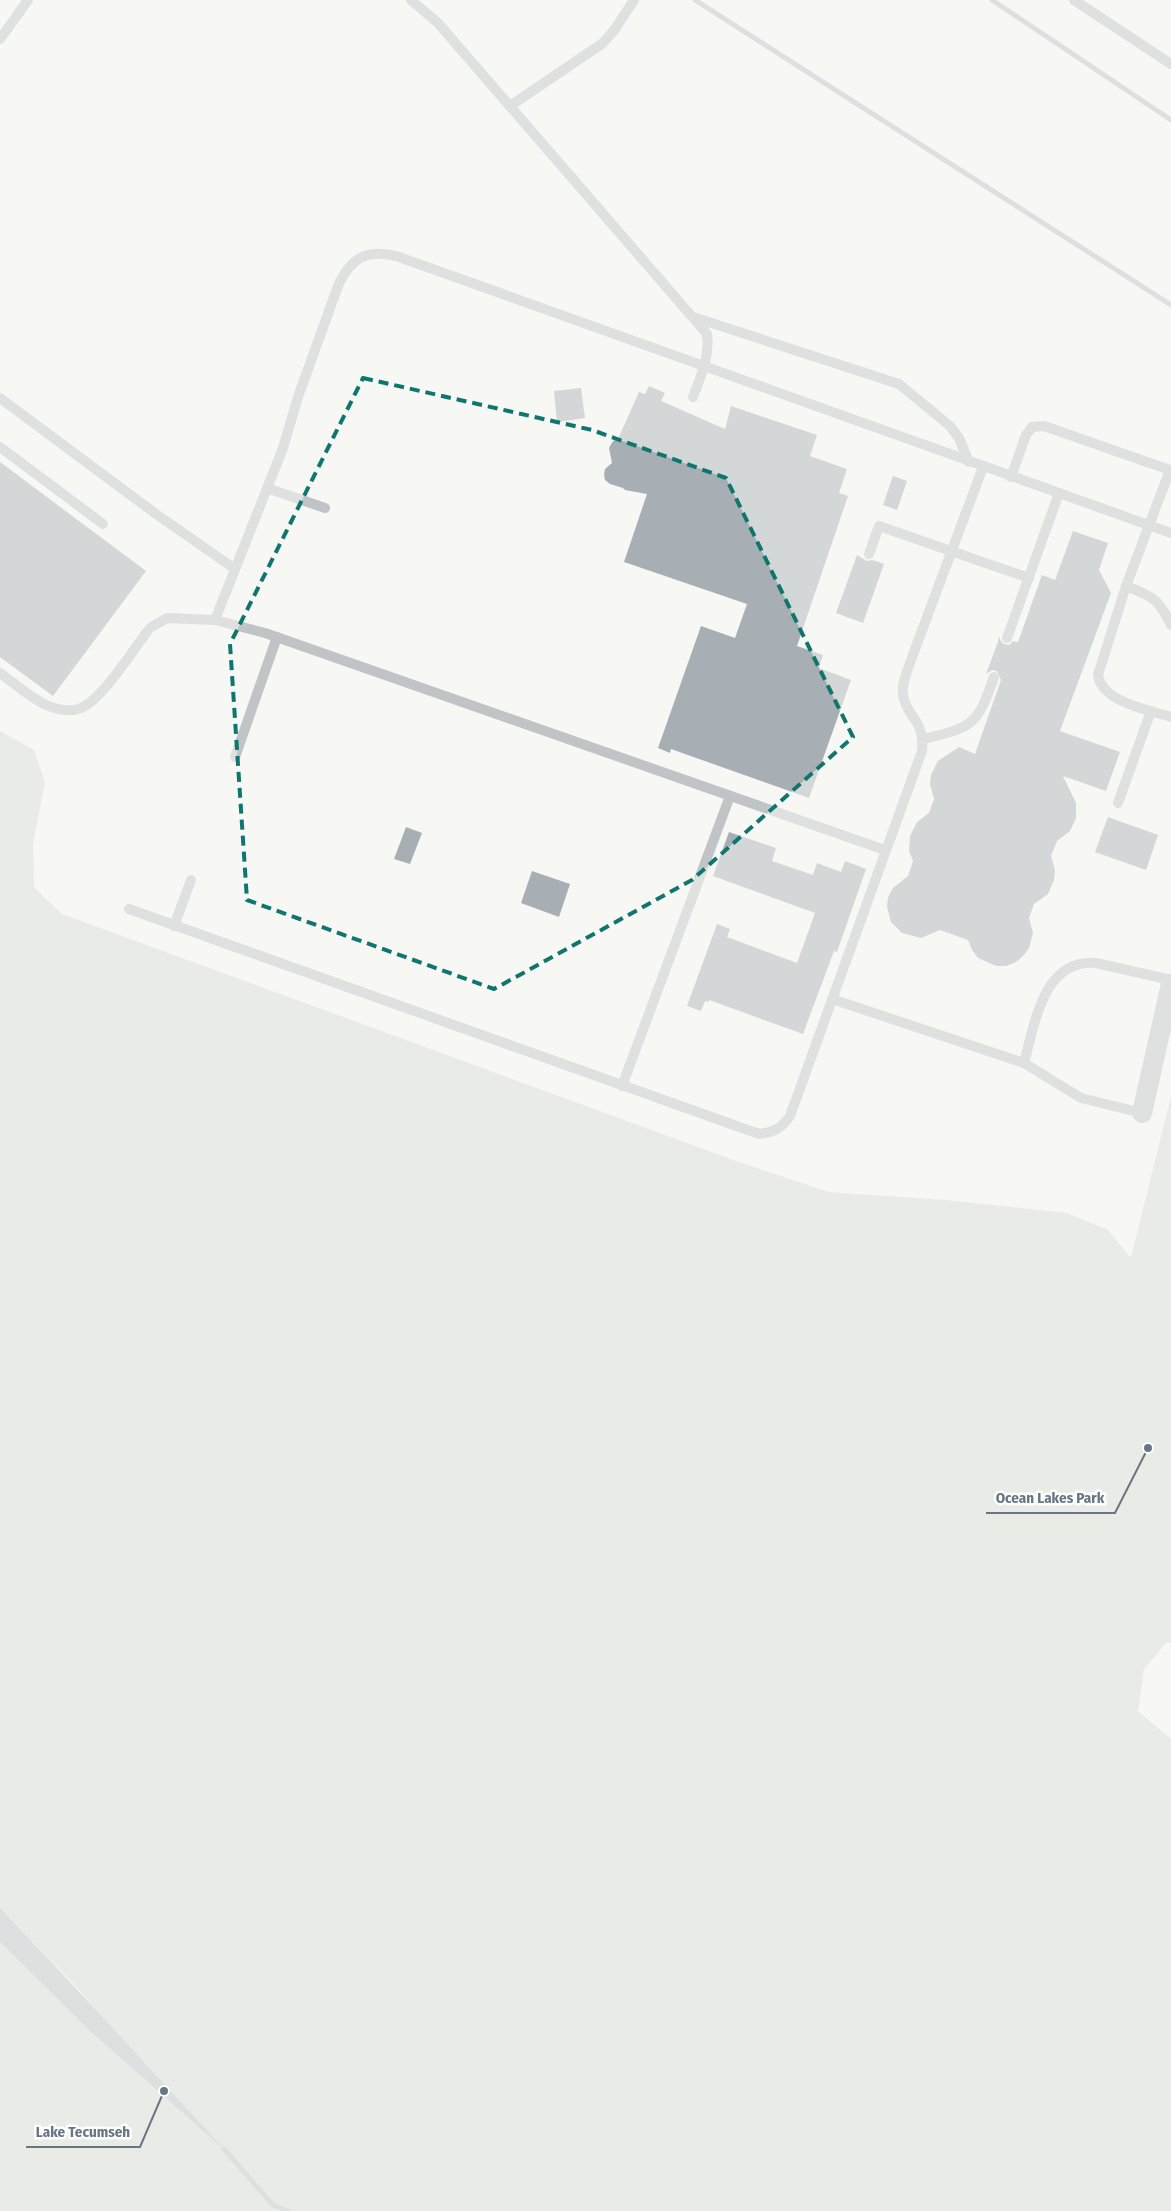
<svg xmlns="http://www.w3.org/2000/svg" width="1171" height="2211" font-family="'Fira Sans Condensed',sans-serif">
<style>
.green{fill:#d8ddd5}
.water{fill:#bbc4c9}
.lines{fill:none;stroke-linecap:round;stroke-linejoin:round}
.stream{stroke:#bbc4c9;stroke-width:5}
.building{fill:#a8afb4}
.lane{stroke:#c0c4c7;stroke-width:10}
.street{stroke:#c0c4c7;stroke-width:20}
.marked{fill:none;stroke:#0f766e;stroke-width:4;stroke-dasharray:10 6;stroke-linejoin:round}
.leader{fill:none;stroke:#687683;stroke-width:2}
.callout-dot{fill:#687683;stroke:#fff;stroke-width:2}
.callout-label{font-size:15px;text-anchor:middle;font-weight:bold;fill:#687683;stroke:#fff;stroke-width:5;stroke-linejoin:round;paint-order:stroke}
</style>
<rect width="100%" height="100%" fill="#f7f7f4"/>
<path class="green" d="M 0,731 L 34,750 L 45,782 L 33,844 L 34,887 L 62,914 L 739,1162 L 829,1192 L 946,1200 L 1067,1213 L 1108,1230 L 1131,1258 L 1171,1096 L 1171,1643 L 1166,1643 L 1144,1669 L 1138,1711 L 1171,1739 L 1171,2211 L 0,2211 L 0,1942 L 89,2030 L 111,2027 L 81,1992 L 0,1908 Z"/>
<path class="water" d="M 0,1908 C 77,1988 152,2071 227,2152 L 89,2030 L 0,1942 Z"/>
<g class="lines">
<g class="stream">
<path d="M 695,0 L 1171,305"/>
<path d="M 992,0 L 1171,120"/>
<path d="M 224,2149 L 273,2205 L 288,2211"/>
</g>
</g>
<g class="building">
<path d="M 649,386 L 665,393 L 661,401 L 725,429 L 731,406 L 817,435 L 810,456 L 847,469 L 839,493 L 848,496 L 797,646 L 823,655 L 819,668 L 851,680 L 809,798 L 671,749 L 670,753 L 658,748 L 701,626 L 735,638 L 747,604 L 624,562 L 647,494 L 625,490 L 623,488 L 610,484 L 605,480 L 604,475 L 605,469 L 612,463 L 609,448 L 613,441 L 618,439 L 639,392 L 645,394 Z"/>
<path d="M 581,388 L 585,418 L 557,422 L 554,391 Z"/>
<path d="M 0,462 L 146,571 L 53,696 L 0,657 Z"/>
<path d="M 893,476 L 907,481 L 897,510 L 883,505 Z"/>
<path d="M 1073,531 L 1108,543 L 1099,570 L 1111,593 L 1060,731 L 1120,752 L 1106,791 L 1063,776 L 1076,803 L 1076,818 L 1070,831 L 1057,841 L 1051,856 L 1055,870 L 1054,880 L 1048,894 L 1034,904 L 1029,918 L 1033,933 L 1029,948 L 1023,956 L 1016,962 L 1006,966 L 996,966 L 978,958 L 972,950 L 968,940 L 940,930 L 921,938 L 902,933 L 891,922 L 887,907 L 888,897 L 893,888 L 908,876 L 913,861 L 909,851 L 910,836 L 917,822 L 929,813 L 934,799 L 930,784 L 931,775 L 938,761 L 959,747 L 975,754 L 1001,680 L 997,671 L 992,670 L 986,674 L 1000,636 L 1000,640 L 1004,644 L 1009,645 L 1013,641 L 1018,642 L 1042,575 L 1055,580 Z"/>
<path d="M 857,555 L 867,561 L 872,560 L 884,564 L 863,623 L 836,613 Z"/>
<path d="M 1108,817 L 1158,835 L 1146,870 L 1095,852 Z"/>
<path d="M 406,827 L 422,833 L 410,864 L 394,859 Z"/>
<path d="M 729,832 L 776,848 L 772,861 L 813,875 L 817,863 L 841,872 L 845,861 L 866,869 L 837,952 L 834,951 L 803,1034 L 709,1000 L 708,1002 L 705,1001 L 701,1011 L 687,1006 L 717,924 L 730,929 L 727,937 L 797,963 L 815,913 L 713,876 Z"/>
<path d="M 532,871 L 570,884 L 559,917 L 521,903 Z"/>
</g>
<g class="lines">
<g class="lane">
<path d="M 411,0 L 438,23 L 707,334 C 710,357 701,376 693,397"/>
<path d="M 1074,0 L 1171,64"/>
<path d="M 0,39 L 28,0"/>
<path d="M 510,106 L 603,43 L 615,29 L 634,0"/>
<path d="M 693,317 L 899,384 L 950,426 L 959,438 L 969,462"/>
<path d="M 0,398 L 156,514 L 235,569"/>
<path d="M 0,447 L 103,524"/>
<path d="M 1011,477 L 1026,435 L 1032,427 L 1044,426 L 1170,470 L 1126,586 L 1098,675 C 1102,702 1148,710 1171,717"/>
<path d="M 267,488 L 325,508"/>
<path d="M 869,554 L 879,526 L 1029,578"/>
<path d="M 1126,586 C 1152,596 1159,599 1171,625"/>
<path d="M 215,620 L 283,448 L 298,397 L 338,286 C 351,257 368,248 399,257 L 1171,533"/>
<path d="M 1007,638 L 1059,493"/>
<path d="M 0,673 C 14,683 28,696 44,704 C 55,709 69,713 81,708 C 102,700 135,647 150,628 L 167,618 L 215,620 L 265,633 L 885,850"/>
<path d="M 923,739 C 973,727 977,726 994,677"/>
<path d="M 235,757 L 277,637"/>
<path d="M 1118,803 L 1151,711"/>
<path d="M 129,909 L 759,1134 C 774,1132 781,1129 790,1116 L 922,751 C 925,719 907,719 903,695 C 901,684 908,670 911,660 L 983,467"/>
<path d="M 174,926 L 191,880"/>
<path d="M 832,999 L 1024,1063"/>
<path d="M 622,1086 L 730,796"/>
<path d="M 1142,1113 L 1081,1098 L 1024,1063 C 1035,1023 1043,959 1096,963 L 1171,980"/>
</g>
<path class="street" d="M 1142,1113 L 1171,984"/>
</g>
<path d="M0 0H1171V2211H0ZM 363,378 L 592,430 L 726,478 L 853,737 L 692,880 L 494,989 L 247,900 L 230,644 Z" fill="#f7f7f4" fill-opacity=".55" fill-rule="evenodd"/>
<path class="marked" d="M 363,378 L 592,430 L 726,478 L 853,737 L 692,880 L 494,989 L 247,900 L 230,644 Z"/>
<path class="leader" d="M1148 1448L1115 1513H986M164 2091L140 2147H26"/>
<g class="callout-dot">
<circle cx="1148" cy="1448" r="5"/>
<circle cx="164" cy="2091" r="5"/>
</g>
<g class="callout-label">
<text x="1050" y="1503">Ocean Lakes Park</text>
<text x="83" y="2137">Lake Tecumseh</text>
</g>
</svg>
